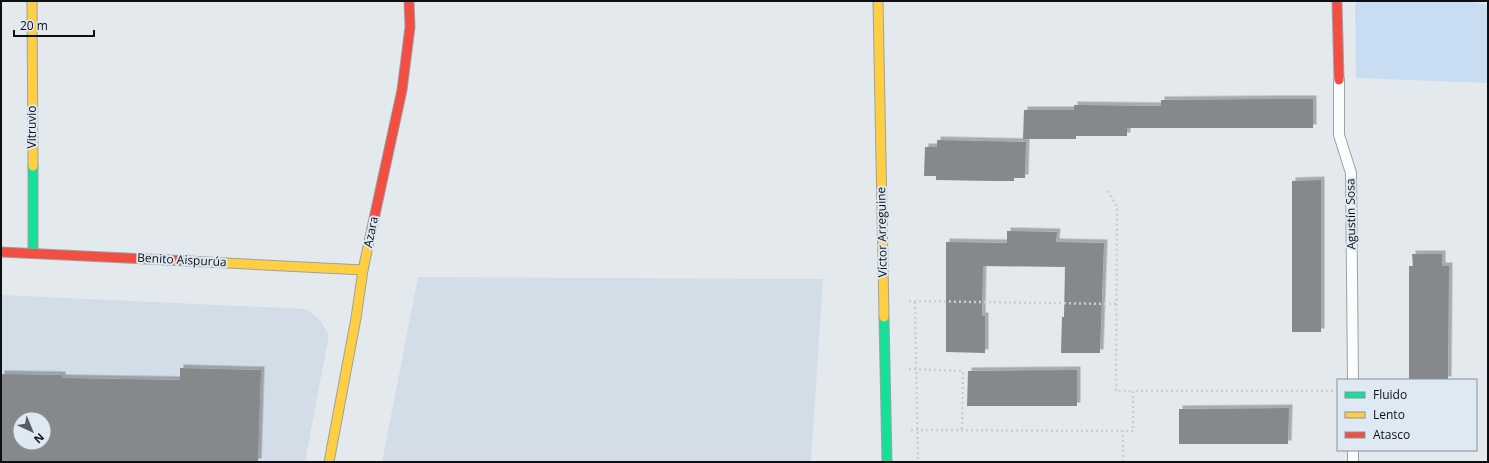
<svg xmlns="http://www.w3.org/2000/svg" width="1489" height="463" font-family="'Open Sans',sans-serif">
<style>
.built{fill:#d3dde7;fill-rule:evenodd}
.green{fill:#c8ddf1}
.building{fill:#85898c;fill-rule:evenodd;filter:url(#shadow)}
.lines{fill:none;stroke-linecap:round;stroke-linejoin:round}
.lane-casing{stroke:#9da1a4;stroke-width:12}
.fast-casing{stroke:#9da1a4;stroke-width:11}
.slow-casing{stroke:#9da1a4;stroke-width:11}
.jam-casing{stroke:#9da1a4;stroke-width:11}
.path{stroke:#cccecf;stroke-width:2.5;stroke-dasharray:2 3;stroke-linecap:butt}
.lane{stroke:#fbfcfc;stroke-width:10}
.fast{stroke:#16e098;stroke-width:9}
.slow{stroke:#ffcf43;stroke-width:9}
.jam{stroke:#f24e42;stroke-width:9}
.labels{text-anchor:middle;stroke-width:4;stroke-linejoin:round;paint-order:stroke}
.street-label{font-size:12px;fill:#0c1013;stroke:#dfe9f3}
</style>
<defs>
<filter id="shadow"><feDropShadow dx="3.5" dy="-3.5" stdDeviation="0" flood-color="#0004"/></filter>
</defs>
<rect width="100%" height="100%" fill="#e4e9ee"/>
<g class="built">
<path d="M 418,277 L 823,279 L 811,462 L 382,462 Z"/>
<path d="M 1,295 L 306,309 L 320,320 L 329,335 L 305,462 L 1,462 ZM 20,419 L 44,419 L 44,443 L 20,443 Z"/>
</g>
<path class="green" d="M 1357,1 L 1467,1 L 1488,5 L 1488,83 L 1356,78 L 1355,6 Z"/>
<g class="building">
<path d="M 1275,99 L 1313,99 L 1313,128 L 1127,128 L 1127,136 L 1076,136 L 1076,139 L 1023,139 L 1024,110 L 1074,110 L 1074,105 L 1161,106 L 1161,100 Z"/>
<path d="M 937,140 L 1026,142 L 1025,178 L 1014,178 L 1014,181 L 993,181 L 936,180 L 936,176 L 924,176 L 925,147 L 937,147 Z"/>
<path d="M 1321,180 L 1321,332 L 1292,332 L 1292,181 Z"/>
<path d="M 1007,231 L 1057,232 L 1056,242 L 1104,243 L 1100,353 L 1061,353 L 1062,317 L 1064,317 L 1065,267 L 983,266 L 982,316 L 985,316 L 985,353 L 946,352 L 946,242 L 1007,243 Z"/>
<path d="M 1412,254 L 1442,254 L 1442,266 L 1449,266 L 1448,380 L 1409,380 L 1409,266 L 1413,266 Z"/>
<path d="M 180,368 L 261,370 L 258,462 L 1,462 L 1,374 L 62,375 L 62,378 L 180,380 ZM 20,419 L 44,419 L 44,443 L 20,443 Z"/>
<path d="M 1077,370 L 1077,406 L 967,406 L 968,371 Z"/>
<path d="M 1289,408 L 1288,444 L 1179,444 L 1179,409 Z"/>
</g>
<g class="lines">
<g class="lane-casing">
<g id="lane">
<path d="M 1339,80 L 1339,135 L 1351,173 L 1353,380"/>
<path d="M 1353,450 L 1353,462"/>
</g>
</g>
<g class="fast-casing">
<g id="fast">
<path d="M 33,166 L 33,253"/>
<path d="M 884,317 L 887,462"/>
</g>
</g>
<g class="slow-casing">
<g id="slow">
<path d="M 32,1 L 33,166"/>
<path d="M 878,1 L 884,317"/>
<path d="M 188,261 L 363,270"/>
<path d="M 329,462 L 356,318 L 363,270 L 372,228"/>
</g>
</g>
<g class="jam-casing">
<g id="jam">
<path d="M 1337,1 L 1339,80"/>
<path d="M 372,228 L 402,90 L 410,27 L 409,1"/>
<path d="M 1,252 L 188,261"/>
</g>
</g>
<g class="path">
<path d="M 1108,191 L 1117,207 L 1116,391 L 1133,391"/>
<path d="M 909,301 L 1116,304"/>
<path d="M 915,302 L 918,462"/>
<path d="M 909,369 L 963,371 L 962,430"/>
<path d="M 911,430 L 1133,431 L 1133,391 L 1338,391"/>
<path d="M 1123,462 L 1123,431"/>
</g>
<use href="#lane" class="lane"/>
<use href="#fast" class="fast"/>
<use href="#slow" class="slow"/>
<use href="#jam" class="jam"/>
</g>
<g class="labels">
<g class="street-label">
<text transform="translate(32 127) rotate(-90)" y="4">Vitruvio</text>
<text transform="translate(1351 214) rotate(-91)" y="4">Agustín Sosa</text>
<text transform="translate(371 232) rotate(-78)" y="4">Azara</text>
<text transform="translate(882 232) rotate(-91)" y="4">Víctor Arreguine</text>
<text transform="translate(182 260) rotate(3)" y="4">Benito Aispurúa</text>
</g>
</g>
<rect width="1489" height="463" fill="none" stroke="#0c1013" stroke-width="4"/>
<rect x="1337" y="379" width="140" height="72" fill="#dfe9f3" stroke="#8b9299"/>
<rect x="1345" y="392" width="20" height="6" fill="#16e098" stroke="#8b9299"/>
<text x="1373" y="399" font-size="12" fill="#0c1013">Fluido</text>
<rect x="1345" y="412" width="20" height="6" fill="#ffcf43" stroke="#8b9299"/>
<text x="1373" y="419" font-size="12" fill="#0c1013">Lento</text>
<rect x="1345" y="432" width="20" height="6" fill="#f24e42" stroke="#8b9299"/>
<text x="1373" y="439" font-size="12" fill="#0c1013">Atasco</text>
<g transform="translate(32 431) rotate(136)"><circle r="19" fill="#dfe9f3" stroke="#8b9299"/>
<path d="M0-3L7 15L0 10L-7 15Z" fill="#585c60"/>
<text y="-6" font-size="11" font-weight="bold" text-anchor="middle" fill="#0c1013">N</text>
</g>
<path d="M14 30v6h80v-6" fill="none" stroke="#0c1013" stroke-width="2"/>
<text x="20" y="30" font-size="12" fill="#0c1013" stroke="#dfe9f3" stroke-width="3" paint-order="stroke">20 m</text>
</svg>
